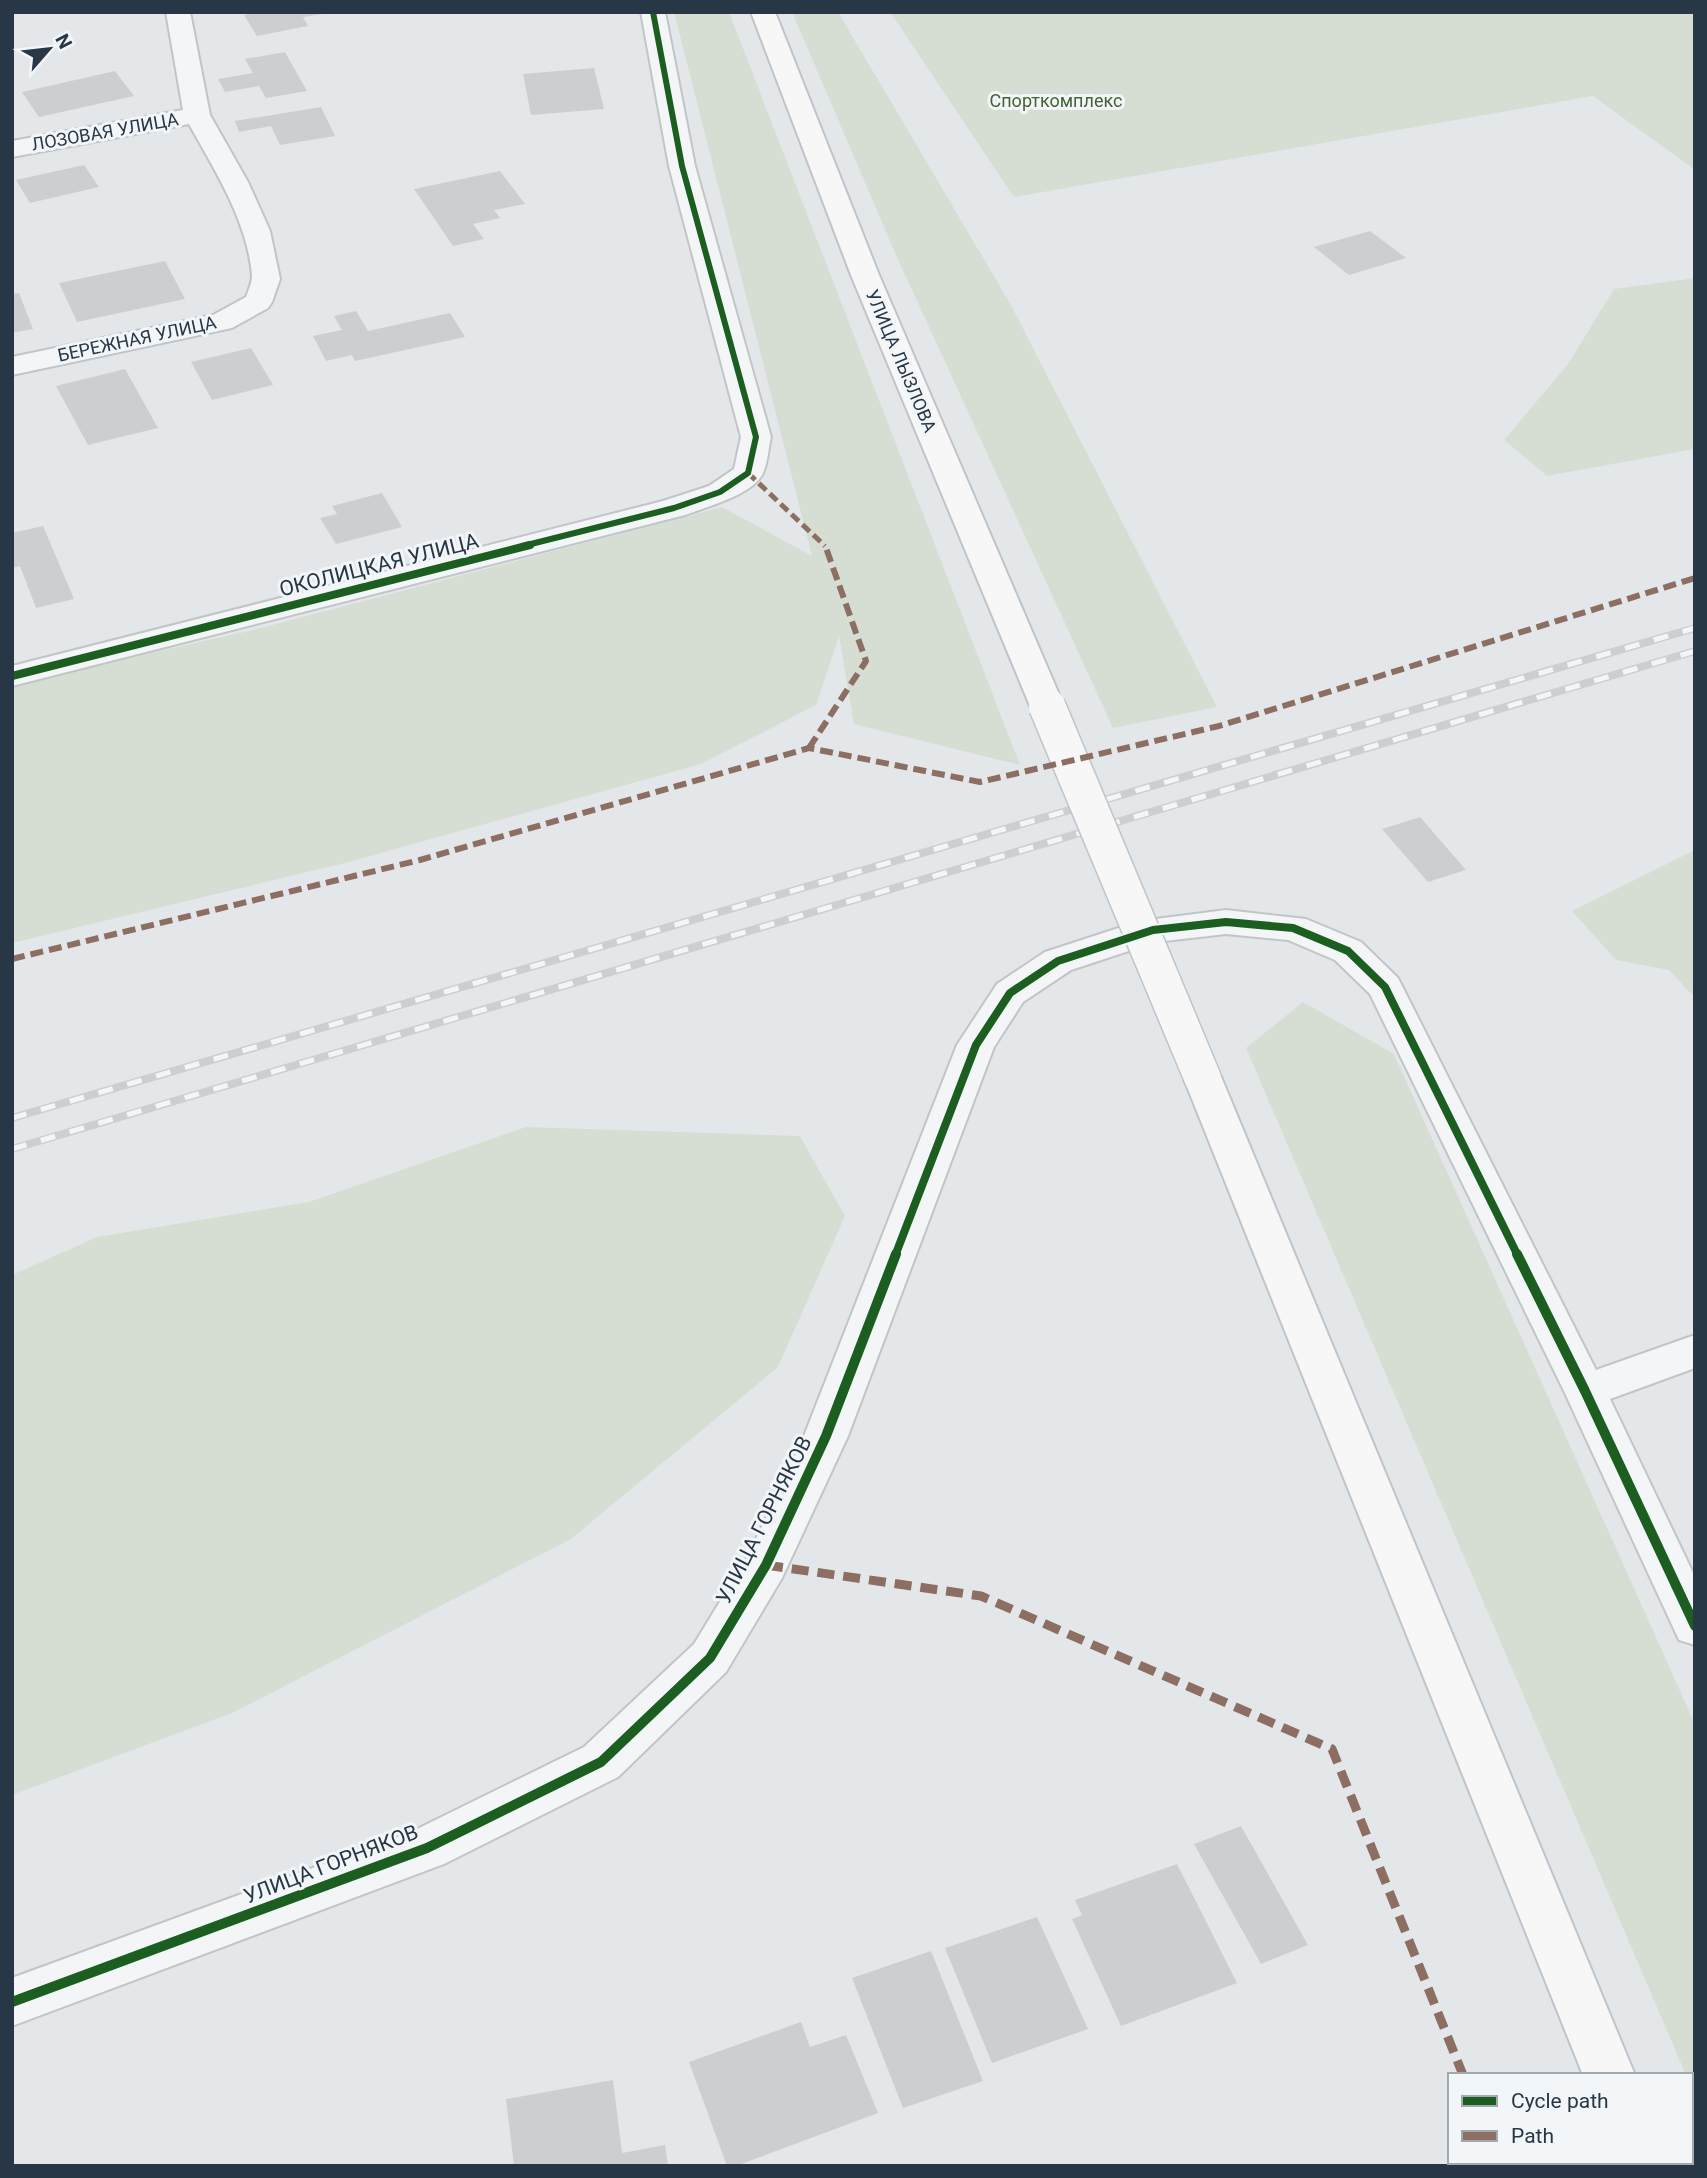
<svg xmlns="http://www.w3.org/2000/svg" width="1707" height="2178" font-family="Roboto,sans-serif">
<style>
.green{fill:#d6ded4}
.building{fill:#cccfd2}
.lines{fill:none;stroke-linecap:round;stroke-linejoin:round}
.minor-casing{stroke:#c2c5c8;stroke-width:4}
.major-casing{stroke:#c0c4c8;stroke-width:4}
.minor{fill:#f3f5f6;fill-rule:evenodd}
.major{fill:#f7f7f8;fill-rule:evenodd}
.rail-casing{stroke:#cccfd1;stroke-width:8}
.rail{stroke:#f2f6f9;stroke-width:5;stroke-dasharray:15;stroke-linecap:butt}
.major-bridge-casing{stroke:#c0c4c8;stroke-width:39;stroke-linecap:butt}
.major-bridge{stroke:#f7f7f8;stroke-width:36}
.quiet-far2{stroke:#8d6e63;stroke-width:5;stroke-dasharray:10 5;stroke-linecap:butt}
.quiet-far1{stroke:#8d6e63;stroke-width:6;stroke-dasharray:13 6;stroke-linecap:butt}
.quiet{stroke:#8d6e63;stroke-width:9;stroke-dasharray:17 9;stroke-linecap:butt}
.cycleway-far2-casing{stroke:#f2f6f9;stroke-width:10}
.cycleway-far1-casing{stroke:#f2f6f9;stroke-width:12}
.cycleway-casing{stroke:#f2f6f9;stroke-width:15}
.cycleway-far2{stroke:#1b5e20;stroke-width:6}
.cycleway-far1{stroke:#1b5e20;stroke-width:8}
.cycleway{stroke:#1b5e20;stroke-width:10}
.labels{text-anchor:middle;stroke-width:6;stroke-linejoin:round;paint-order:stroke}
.far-park-label{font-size:18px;fill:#436334;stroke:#f2f6f9}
.far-street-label{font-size:18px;fill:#283746;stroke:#f2f6f9}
.street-label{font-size:21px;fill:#283746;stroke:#f2f6f9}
</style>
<rect width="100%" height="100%" fill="#e4e7ea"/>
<g class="green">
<path d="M 674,12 L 729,12 L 1020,765 L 854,724 L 839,636 L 816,705 L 701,764 L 345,863 L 12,943 L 12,684 L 253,630 L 722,507 L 812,556 Z"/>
<path d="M 792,12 L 838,12 L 1011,305 L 1217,707 L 1113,728 L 896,255 Z"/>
<path d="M 890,12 L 1695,12 L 1695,170 L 1593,96 L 1014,197 Z"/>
<path d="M 1695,278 L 1695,449 L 1547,476 L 1504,440 L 1568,364 L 1614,289 Z"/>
<path d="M 1695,850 L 1695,998 L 1669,970 L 1616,960 L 1572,911 Z"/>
<path d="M 1303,1002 L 1394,1054 L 1695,1724 L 1695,2096 L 1691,2088 L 1691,2075 L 1686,2075 L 1246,1048 Z"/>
<path d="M 526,1127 L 800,1136 L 845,1216 L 778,1367 L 571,1539 L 232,1713 L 12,1795 L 12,1275 L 97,1237 L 309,1202 Z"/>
</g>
<g class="building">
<path d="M 258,12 L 322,12 L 322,14 L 303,17 L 308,26 L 257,36 L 244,15 Z"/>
<path d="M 285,52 L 307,91 L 266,98 L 259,86 L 225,92 L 218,79 L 253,73 L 245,59 Z"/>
<path d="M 594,68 L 604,109 L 531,115 L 523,74 Z"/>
<path d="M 115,71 L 134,96 L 39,117 L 22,92 Z"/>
<path d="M 321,107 L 335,136 L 280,145 L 271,126 L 239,132 L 235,121 Z"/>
<path d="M 84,165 L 99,187 L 30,203 L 16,180 Z"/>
<path d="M 500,171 L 525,204 L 494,210 L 500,218 L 473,224 L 484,239 L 453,246 L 414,189 Z"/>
<path d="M 1370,231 L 1406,258 L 1349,275 L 1314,247 Z"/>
<path d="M 165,261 L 185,299 L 77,322 L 59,283 Z"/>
<path d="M 19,293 L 33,329 L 12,333 L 12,294 Z"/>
<path d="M 356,311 L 368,331 L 450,313 L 465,337 L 355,361 L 352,355 L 326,361 L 313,336 L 342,330 L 334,316 Z"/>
<path d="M 251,348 L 273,385 L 212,400 L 191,362 Z"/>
<path d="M 125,369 L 158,428 L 88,445 L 56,386 Z"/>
<path d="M 382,493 L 402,527 L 336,544 L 320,518 L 337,514 L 332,506 Z"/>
<path d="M 43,526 L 74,599 L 36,608 L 20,566 L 12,568 L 12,533 Z"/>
<path d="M 1420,817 L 1466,870 L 1428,882 L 1382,829 Z"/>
<path d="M 1241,1826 L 1308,1945 L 1261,1964 L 1194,1844 Z"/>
<path d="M 1177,1864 L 1237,1983 L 1121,2026 L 1072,1919 L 1082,1915 L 1075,1900 Z"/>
<path d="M 1037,1917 L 1088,2029 L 992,2063 L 945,1948 Z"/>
<path d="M 931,1951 L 983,2081 L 903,2108 L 852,1978 Z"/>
<path d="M 801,2022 L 810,2047 L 846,2035 L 878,2113 L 736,2166 L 727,2166 L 689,2062 Z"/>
<path d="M 613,2080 L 622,2153 L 665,2145 L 668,2166 L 514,2166 L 506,2099 Z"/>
</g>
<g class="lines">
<g class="minor-casing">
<g id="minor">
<path d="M 166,12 L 190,12 L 210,115 L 248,182 L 270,231 L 280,279 L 272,302 L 268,308 L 232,328 L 12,375 L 12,357 L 213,315 L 246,297 C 248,291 252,283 252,276 C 248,222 215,171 189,124 L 12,157 L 12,141 L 183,110 Z"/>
<path d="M 641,12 L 665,12 L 695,166 L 771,437 C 768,449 768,464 762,475 C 751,495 706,507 685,515 L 12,686 L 12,666 L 663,501 L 709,486 L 734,469 L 741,437 L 669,166 Z"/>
<path d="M 1226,910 L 1306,919 L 1361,942 L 1398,978 L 1596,1370 L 1695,1335 L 1695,1368 L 1610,1399 L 1695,1577 L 1695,1645 L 1679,1640 L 1564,1391 L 1370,994 L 1335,960 L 1288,940 L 1226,934 L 1156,942 L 1071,970 L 1023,1002 L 994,1047 L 848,1436 L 782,1578 L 726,1672 L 618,1777 L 444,1864 L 12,2026 L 12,1978 L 411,1832 L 584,1747 L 694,1644 L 749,1554 L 804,1436 L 957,1045 L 997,984 L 1045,952 L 1140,921 Z"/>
</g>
</g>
<g class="major-casing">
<g id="major">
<path d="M 751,12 L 775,12 L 879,275 L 1064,706 L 1059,713 L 1047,716 L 1035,713 L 1030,706 L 851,275 Z"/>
<path d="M 1203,1065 L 1217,1069 L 1222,1079 L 1635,2075 L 1583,2075 L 1184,1079 L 1189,1069 Z"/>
<path d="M 1619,2162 L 1671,2162 L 1672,2166 L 1620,2166 Z"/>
</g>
</g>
<use href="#minor" class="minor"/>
<use href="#major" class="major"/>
<g class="rail-casing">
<g id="rail">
<path d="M 12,1118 L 1695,628"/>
<path d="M 12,1149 L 1695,651"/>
</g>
</g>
<use href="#rail" class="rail"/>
<g class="major-bridge-casing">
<path id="major-bridge" d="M 1047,706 L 1203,1079"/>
</g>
<use href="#major-bridge" class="major-bridge"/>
<path class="quiet-far2" d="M 748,473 L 825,546"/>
<g class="quiet-far1">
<path d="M 809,748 L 866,661 L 825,545"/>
<path d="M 12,959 L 420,860 L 809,748 L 980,782 L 1219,726 L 1695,578"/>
</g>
<g class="quiet">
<path d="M 766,1565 L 981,1596 L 1332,1749 L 1463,2075"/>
<path d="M 1495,2162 L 1496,2166"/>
</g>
<g class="cycleway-far2-casing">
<path id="cycleway-far2" d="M 523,546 L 674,508 L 720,492 L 748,473 L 756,437 L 682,166 L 653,12"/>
</g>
<g class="cycleway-far1-casing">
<g id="cycleway-far1">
<path d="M 12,676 L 530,545"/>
<path d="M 895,1256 L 976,1045 L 1010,993 L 1058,961 L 1153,930 L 1226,922 L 1293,928 L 1348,951 L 1385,987 L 1518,1256"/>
</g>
</g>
<g class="cycleway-casing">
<g id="cycleway">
<path d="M 1517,1254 L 1585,1391 L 1695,1626"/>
<path d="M 12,2002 L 427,1848 L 601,1762 L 710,1658 L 766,1565 L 826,1436 L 896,1254"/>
</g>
</g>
<use href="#cycleway-far2" class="cycleway-far2"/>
<use href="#cycleway-far1" class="cycleway-far1"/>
<use href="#cycleway" class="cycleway"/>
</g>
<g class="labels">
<g class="far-park-label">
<text x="1056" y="107">Спорткомплекс</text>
</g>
<g class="far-street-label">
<text transform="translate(105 132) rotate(-10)" y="6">ЛОЗОВАЯ УЛИЦА</text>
<text transform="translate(137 339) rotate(-12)" y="6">БЕРЕЖНАЯ УЛИЦА</text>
<text transform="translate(901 361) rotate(67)" y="6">УЛИЦА ЛЫЗЛОВА</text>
</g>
<g class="street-label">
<text transform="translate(379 565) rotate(-14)" y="7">ОКОЛИЦКАЯ УЛИЦА</text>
<text transform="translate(764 1520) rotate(-63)" y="7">УЛИЦА ГОРНЯКОВ</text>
<text transform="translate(331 1864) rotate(-21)" y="7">УЛИЦА ГОРНЯКОВ</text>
</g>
</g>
<rect width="1707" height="2178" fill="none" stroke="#283746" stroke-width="28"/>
<rect x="1448" y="2073" width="245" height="91" fill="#f2f6f9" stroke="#a1aab1" stroke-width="2"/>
<rect x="1462" y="2096" width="35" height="10" fill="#1b5e20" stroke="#a1aab1" stroke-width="2"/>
<text x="1511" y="2108" font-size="21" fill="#283746">Cycle path</text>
<rect x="1462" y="2131" width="35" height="10" fill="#8d6e63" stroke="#a1aab1" stroke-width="2"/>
<text x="1511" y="2143" font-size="21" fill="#283746">Path</text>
<g transform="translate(49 49) rotate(62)" stroke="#f2f6f9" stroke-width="5" paint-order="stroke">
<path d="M0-5L12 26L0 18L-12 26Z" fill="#283746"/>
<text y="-10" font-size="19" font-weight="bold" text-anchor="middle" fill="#283746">N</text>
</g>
</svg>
